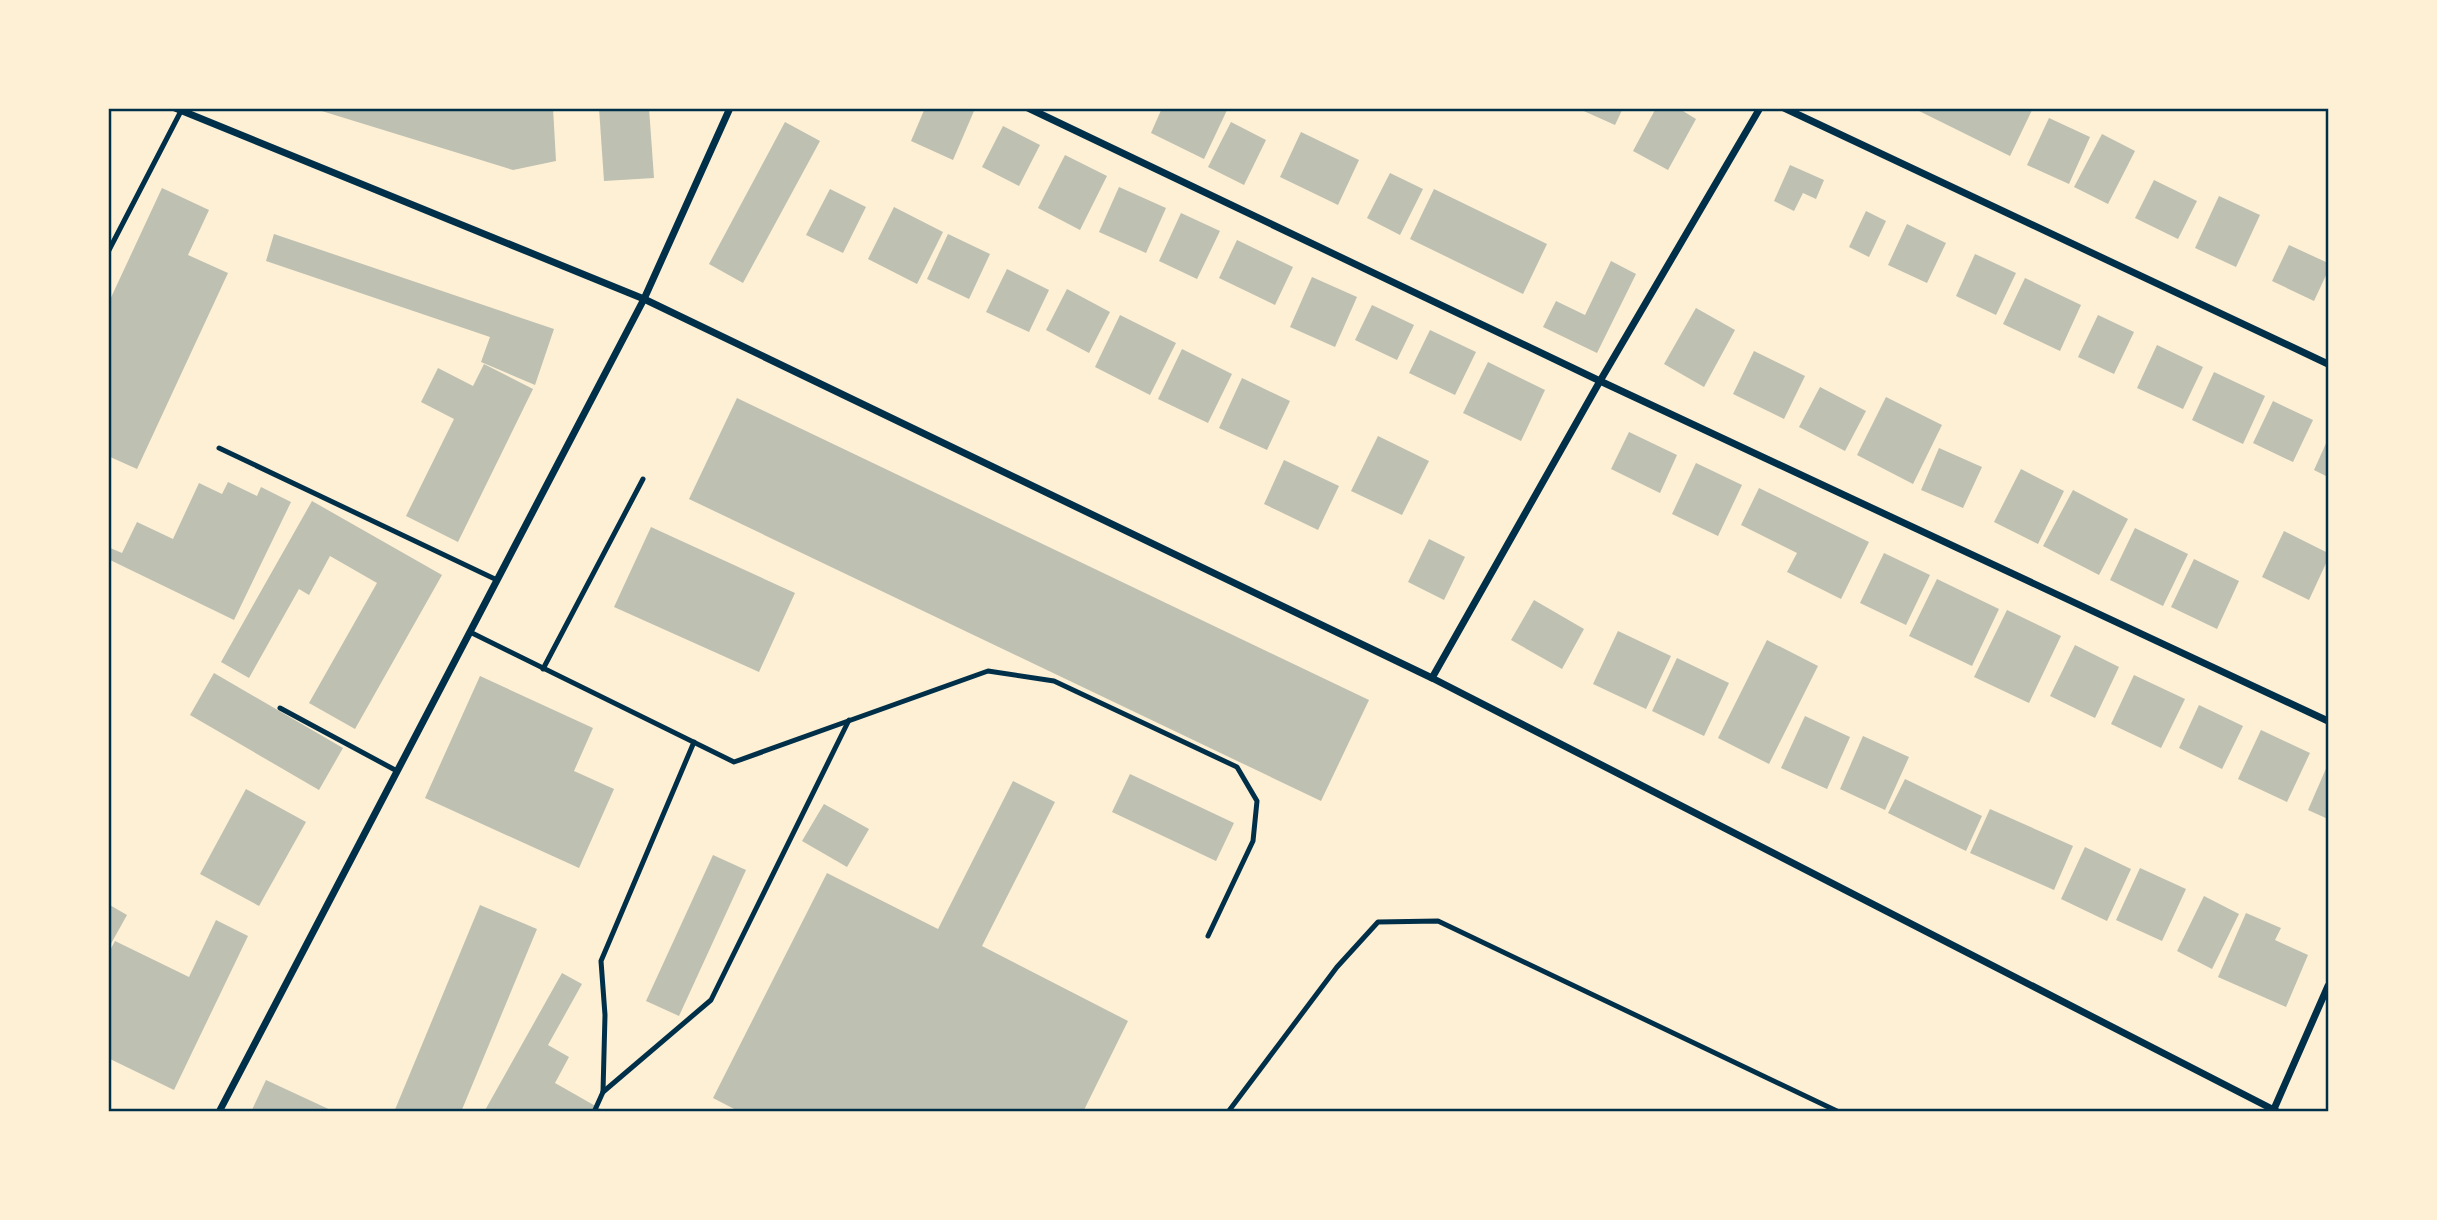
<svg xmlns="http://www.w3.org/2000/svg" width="2437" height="1220" font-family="Raleway,sans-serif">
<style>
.building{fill:#bec0b2}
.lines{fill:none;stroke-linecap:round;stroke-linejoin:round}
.service{stroke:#003049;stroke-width:5}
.minor{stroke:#003049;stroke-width:7}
.neatline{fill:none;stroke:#003049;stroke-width:2.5}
</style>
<rect width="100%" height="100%" fill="#fdf0d5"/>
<g class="building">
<path d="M 312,108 L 553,108 L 556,161 L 513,170 Z"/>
<path d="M 599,108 L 649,108 L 654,178 L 604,181 Z"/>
<path d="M 925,108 L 969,108 L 974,111 L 953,160 L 911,141 Z"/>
<path d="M 1162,108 L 1228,108 L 1204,159 L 1151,133 Z"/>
<path d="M 1577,108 L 1623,108 L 1615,125 Z"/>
<path d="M 1656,108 L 1678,108 L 1696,119 L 1668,170 L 1633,151 Z"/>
<path d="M 1913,108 L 2033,108 L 2010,156 Z"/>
<path d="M 2049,118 L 2090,137 L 2069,184 L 2027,165 Z"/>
<path d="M 785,122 L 820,141 L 743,283 L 709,264 Z"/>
<path d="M 1231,122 L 1266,140 L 1244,185 L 1208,167 Z"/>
<path d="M 1003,126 L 1040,145 L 1019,186 L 982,167 Z"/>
<path d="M 1301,132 L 1359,160 L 1338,205 L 1280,177 Z"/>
<path d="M 2102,134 L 2135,151 L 2108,204 L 2074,187 Z"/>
<path d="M 1065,155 L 1107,176 L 1080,230 L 1038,208 Z"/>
<path d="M 1790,165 L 1824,180 L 1816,199 L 1803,193 L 1794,211 L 1774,201 Z"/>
<path d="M 1390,173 L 1423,189 L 1400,235 L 1367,218 Z"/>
<path d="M 2154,180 L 2197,201 L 2178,239 L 2135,218 Z"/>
<path d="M 1119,187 L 1166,208 L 1146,253 L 1099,232 Z"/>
<path d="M 162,188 L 209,210 L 188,255 L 228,273 L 137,469 L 108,456 L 108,304 Z"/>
<path d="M 830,189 L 866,207 L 843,253 L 806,235 Z"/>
<path d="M 1434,189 L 1547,244 L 1523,294 L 1410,239 Z"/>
<path d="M 2219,196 L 2260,215 L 2236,267 L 2195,248 Z"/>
<path d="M 894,207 L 943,232 L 917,284 L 868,259 Z"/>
<path d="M 1866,211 L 1886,221 L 1869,257 L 1849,247 Z"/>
<path d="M 1181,213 L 1220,231 L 1197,279 L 1159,261 Z"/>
<path d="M 1907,224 L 1946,243 L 1927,283 L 1888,265 Z"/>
<path d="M 274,234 L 554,329 L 535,385 L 481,362 L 490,337 L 266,261 Z"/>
<path d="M 948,234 L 990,254 L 969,299 L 927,279 Z"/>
<path d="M 1237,240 L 1293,267 L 1275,305 L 1219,278 Z"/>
<path d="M 2289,245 L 2328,263 L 2328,271 L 2314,301 L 2272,281 Z"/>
<path d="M 1975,254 L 2016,273 L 1996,315 L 1956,296 Z"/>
<path d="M 1611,261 L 1636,274 L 1597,353 L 1543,327 L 1556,301 L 1585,315 Z"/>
<path d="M 1007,269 L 1049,290 L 1029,332 L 986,312 Z"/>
<path d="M 1312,277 L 1357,297 L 1335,347 L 1290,327 Z"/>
<path d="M 2025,278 L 2081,305 L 2060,351 L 2003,324 Z"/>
<path d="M 1067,289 L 1110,312 L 1089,353 L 1046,330 Z"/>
<path d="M 1372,305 L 1414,325 L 1397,360 L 1355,340 Z"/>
<path d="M 1696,308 L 1735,330 L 1704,387 L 1664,364 Z"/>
<path d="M 1120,315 L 1176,343 L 1150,395 L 1095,367 Z"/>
<path d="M 2098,315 L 2134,332 L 2114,374 L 2078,357 Z"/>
<path d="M 1430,330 L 1476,352 L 1455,395 L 1409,373 Z"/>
<path d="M 2157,345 L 2203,367 L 2183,409 L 2137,388 Z"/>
<path d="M 1182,349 L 1232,374 L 1208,423 L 1158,399 Z"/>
<path d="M 1754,351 L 1805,376 L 1784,419 L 1733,394 Z"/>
<path d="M 1488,362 L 1545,390 L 1521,441 L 1463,413 Z"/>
<path d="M 484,364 L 533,389 L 458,542 L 406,516 L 454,419 L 421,402 L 438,368 L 473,386 Z"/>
<path d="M 2214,372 L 2265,396 L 2243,444 L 2192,420 Z"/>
<path d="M 1242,378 L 1290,401 L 1267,450 L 1219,428 Z"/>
<path d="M 1820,387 L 1866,411 L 1845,451 L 1799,427 Z"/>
<path d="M 1886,397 L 1942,425 L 1913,484 L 1857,455 Z"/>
<path d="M 737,398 L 1369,700 L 1321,801 L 689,499 Z"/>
<path d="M 2273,401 L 2313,420 L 2293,462 L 2253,443 Z"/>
<path d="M 1629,432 L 1677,455 L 1660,493 L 1611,469 Z"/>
<path d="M 1378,436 L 1429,461 L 1402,515 L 1351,491 Z"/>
<path d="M 2328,439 L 2328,477 L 2314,470 Z"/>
<path d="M 1939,448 L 1982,467 L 1963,508 L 1921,490 Z"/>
<path d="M 1284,460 L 1339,486 L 1318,530 L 1264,504 Z"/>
<path d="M 1696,463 L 1742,485 L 1718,536 L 1672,514 Z"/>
<path d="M 2021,469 L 2064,491 L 2038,544 L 1994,522 Z"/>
<path d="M 228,482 L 257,496 L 261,487 L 291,502 L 234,620 L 108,559 L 108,547 L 122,553 L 137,522 L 173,539 L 199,483 L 222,494 Z"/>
<path d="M 1759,488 L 1869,542 L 1841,599 L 1787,572 L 1797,553 L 1741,525 Z"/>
<path d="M 2073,490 L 2128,519 L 2099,575 L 2043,546 Z"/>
<path d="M 312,501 L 442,575 L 355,729 L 309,703 L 377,583 L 330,556 L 309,595 L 299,589 L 249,678 L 221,662 Z"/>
<path d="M 651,527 L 795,593 L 759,672 L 614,607 Z"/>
<path d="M 2135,528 L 2188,554 L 2163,606 L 2110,580 Z"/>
<path d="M 2284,531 L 2328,553 L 2328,559 L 2309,600 L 2262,577 Z"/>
<path d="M 1429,539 L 1465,557 L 1444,600 L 1408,582 Z"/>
<path d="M 1884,553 L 1930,575 L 1906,625 L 1860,603 Z"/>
<path d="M 2194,559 L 2239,581 L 2217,629 L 2171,607 Z"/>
<path d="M 1937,579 L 1999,609 L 1972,666 L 1909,636 Z"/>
<path d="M 1534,600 L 1584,629 L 1562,669 L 1511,640 Z"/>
<path d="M 2007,610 L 2061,636 L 2029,703 L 1974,677 Z"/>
<path d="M 1618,631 L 1671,656 L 1646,709 L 1593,684 Z"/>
<path d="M 1767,640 L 1818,666 L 1769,764 L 1718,738 Z"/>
<path d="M 2075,645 L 2119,667 L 2095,718 L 2050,696 Z"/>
<path d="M 1677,658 L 1729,683 L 1704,736 L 1652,711 Z"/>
<path d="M 214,673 L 343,748 L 319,790 L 190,715 Z"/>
<path d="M 2134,675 L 2185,699 L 2161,748 L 2111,724 Z"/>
<path d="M 480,676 L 593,728 L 574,771 L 614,789 L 579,868 L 425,798 Z"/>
<path d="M 2199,705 L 2243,726 L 2222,769 L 2179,748 Z"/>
<path d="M 1805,716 L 1850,737 L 1827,789 L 1781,768 Z"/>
<path d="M 2261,730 L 2310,753 L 2287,802 L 2238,779 Z"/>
<path d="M 1863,736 L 1909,757 L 1885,810 L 1840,789 Z"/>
<path d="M 2328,764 L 2328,819 L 2308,810 Z"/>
<path d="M 1130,774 L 1234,823 L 1216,861 L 1112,812 Z"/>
<path d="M 1905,779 L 1982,816 L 1966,851 L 1888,813 Z"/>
<path d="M 1013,781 L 1055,802 L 982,946 L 1128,1021 L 1083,1112 L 740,1112 L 713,1098 L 827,873 L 938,929 Z"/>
<path d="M 246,789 L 306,822 L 259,906 L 200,874 Z"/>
<path d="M 824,804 L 869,829 L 847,867 L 802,841 Z"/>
<path d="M 1990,809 L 2073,846 L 2054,890 L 1970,853 Z"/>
<path d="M 2085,847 L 2131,869 L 2107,921 L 2061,899 Z"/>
<path d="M 713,855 L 746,870 L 679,1016 L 646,1001 Z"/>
<path d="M 2140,868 L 2186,889 L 2162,941 L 2116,920 Z"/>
<path d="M 2204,896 L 2239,914 L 2212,969 L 2177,951 Z"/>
<path d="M 108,904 L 127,915 L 108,949 Z"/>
<path d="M 480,905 L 537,929 L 461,1112 L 394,1112 Z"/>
<path d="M 2246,913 L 2281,928 L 2275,940 L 2308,955 L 2286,1007 L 2218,977 Z"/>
<path d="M 216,920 L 248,936 L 174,1090 L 108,1058 L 108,954 L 115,941 L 189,977 Z"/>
<path d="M 562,973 L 582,984 L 548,1045 L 569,1057 L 555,1083 L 606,1112 L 484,1112 Z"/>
<path d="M 266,1080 L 335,1112 L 251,1112 Z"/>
</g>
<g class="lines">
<g class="service">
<path d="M 108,252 L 181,111"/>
<path d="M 219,448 L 497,580"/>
<path d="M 470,632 L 734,762 L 988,671 L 1054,681 L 1237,767 L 1257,801 L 1253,841 L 1208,936"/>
<path d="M 543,669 L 643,479"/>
<path d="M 280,708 L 397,771"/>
<path d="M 603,1092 L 711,1000 L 849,720"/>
<path d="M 594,1112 L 603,1092 L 605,1015 L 601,961 L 694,742"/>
<path d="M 1228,1112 L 1337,967 L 1378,922 L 1438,921 L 1839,1112"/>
</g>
<g class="minor">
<path d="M 175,108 L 644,299 L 1432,678 L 2278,1112"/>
<path d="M 1028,108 L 1600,381 L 2328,721"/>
<path d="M 1784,108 L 2328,364"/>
<path d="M 1432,678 L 1600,381 L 1760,108"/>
<path d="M 2274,1109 L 2328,986"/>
<path d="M 219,1112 L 644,299 L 730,108"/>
</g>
</g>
<rect width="2437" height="1220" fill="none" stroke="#fdf0d5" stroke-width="220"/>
<rect x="110" y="110" width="2217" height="1000" class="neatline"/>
</svg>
